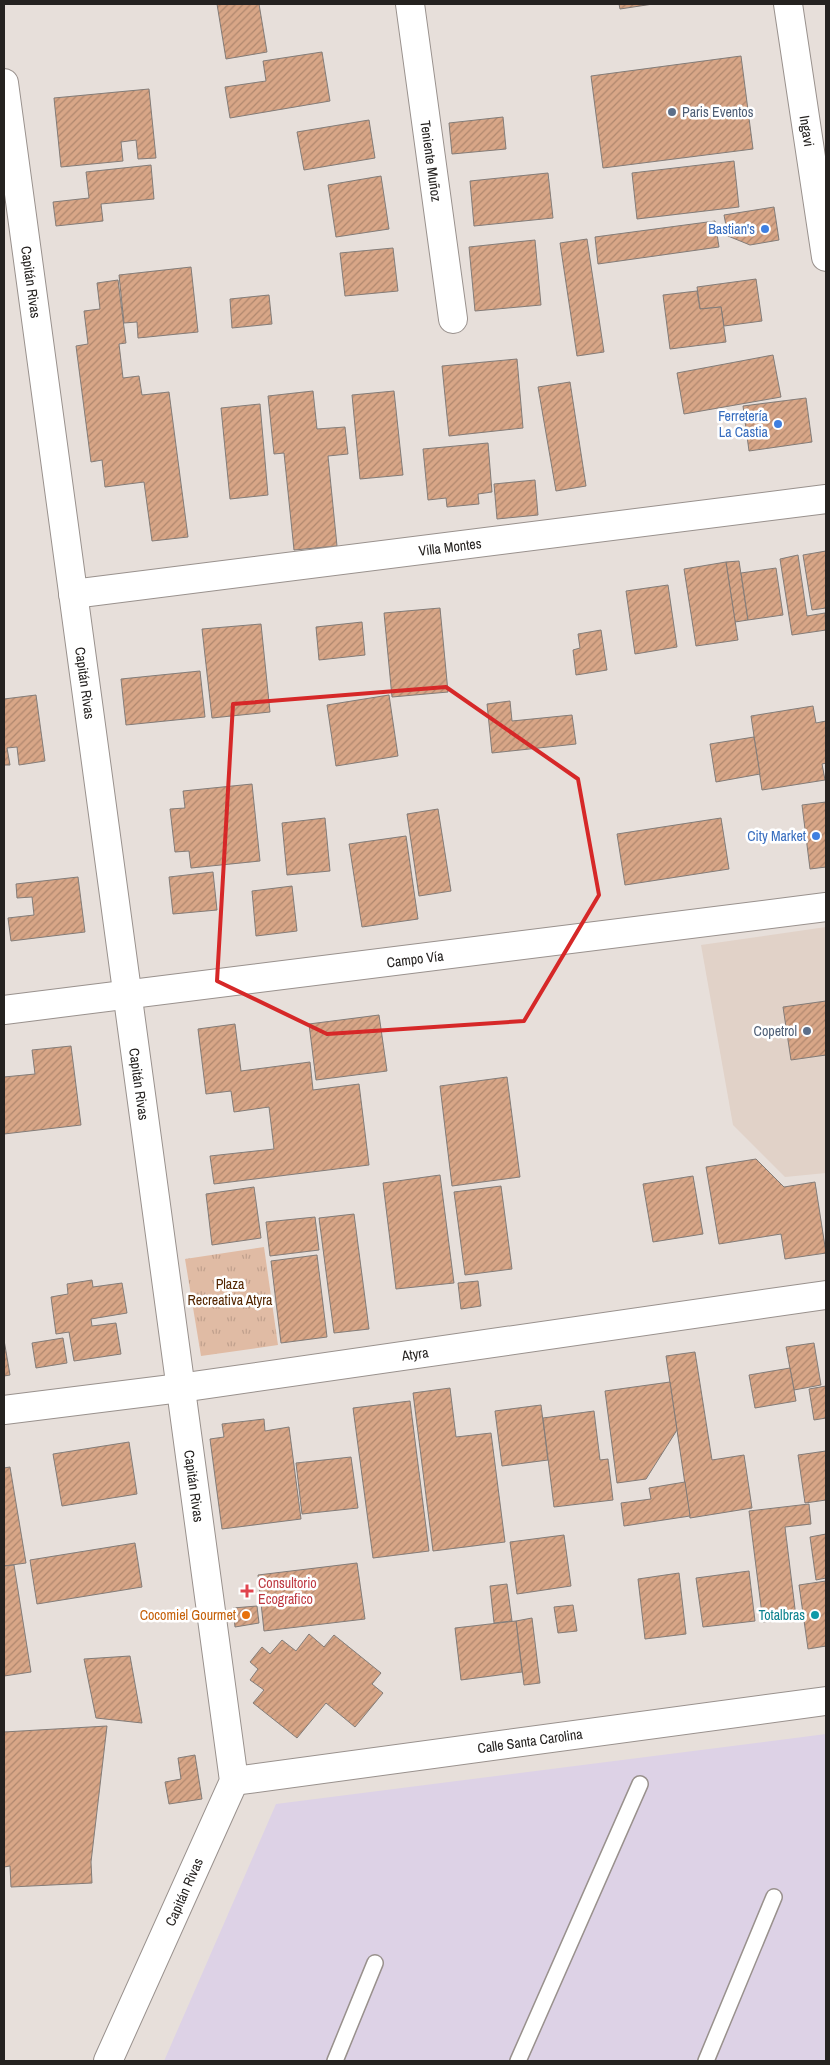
<svg xmlns="http://www.w3.org/2000/svg" width="830" height="2065" font-family="'Archivo Narrow',sans-serif">
<style>
.built{fill:#e1d2c8}
.medical{fill:#ddd2e6}
.park{fill:url(#park-tufts)}
.building{fill:url(#building-hatch);stroke:#837c78}
.lines{fill:none;stroke-linecap:round;stroke-linejoin:round}
.service-casing{stroke:#99918d;stroke-width:18}
.minor-casing{stroke:#99918d;stroke-width:30}
.secondary-casing{stroke:#99918d;stroke-width:30}
.service{stroke:#fff;stroke-width:15}
.minor{stroke:#fff;stroke-width:28}
.secondary{stroke:#fff;stroke-width:28}
.marked{fill:none;stroke:#d62828;stroke-width:4;stroke-linejoin:round}
.service-dot{fill:#5c6f8a;stroke:#fff;stroke-width:2}
.shop-dot{fill:#3f7fe0;stroke:#fff;stroke-width:2}
.health-dot{fill:#e0444e;stroke:#fff;stroke-width:2}
.food-dot{fill:#e8710a;stroke:#fff;stroke-width:2}
.culture-dot{fill:#0f9aa8;stroke:#fff;stroke-width:2}
.labels{text-anchor:middle;stroke-width:5;stroke-linejoin:round;paint-order:stroke}
.service-label{font-size:14px;fill:#4e5e75;stroke:#fff;text-anchor:start}
.street-label{font-size:14px;fill:#252220;stroke:#fff}
.shop-label{font-size:14px;fill:#366cbe;stroke:#fff;text-anchor:end}
.park-label{font-size:14px;fill:#542600;stroke:#fff}
.health-label{font-size:14px;fill:#be3a42;stroke:#fff;text-anchor:start}
.food-label{font-size:14px;fill:#c56008;stroke:#fff;text-anchor:end}
.culture-label{font-size:14px;fill:#0d838f;stroke:#fff;text-anchor:end}
</style>
<defs>
<pattern id="park-tufts" width="24" height="20" patternUnits="userSpaceOnUse" patternTransform="scale(1.25)"><rect width="24" height="20" fill="#e0bba4"/><path d="M3 7l-1-3M5 7V3M7 7l1-3M15 17l-1-3M17 17v-4M19 17l1-3" fill="none" stroke="#c0a08d"/></pattern>
<pattern id="building-hatch" width="6" height="6" patternUnits="userSpaceOnUse" patternTransform="scale(1.25)"><rect width="6" height="6" fill="#d8a687"/><path d="M-1 1l2-2M0 6l6-6M5 7l2-2" fill="none" stroke="#af876e"/></pattern>
</defs>
<rect width="100%" height="100%" fill="#e7dfda"/>
<path class="built" d="M 826,927 L 826,1173 L 785,1177 L 733,1125 L 701,945 Z"/>
<path class="medical" d="M 826,1734 L 826,2061 L 164,2061 L 276,1804 Z"/>
<path class="park" d="M 264,1247 L 278,1345 L 201,1356 L 185,1259 Z"/>
<g class="building">
<path d="M 217,4 L 259,4 L 267,52 L 226,59 Z"/>
<path d="M 619,4 L 653,4 L 620,9 Z"/>
<path d="M 322,52 L 330,101 L 230,118 L 225,87 L 266,81 L 263,61 Z"/>
<path d="M 741,56 L 753,149 L 603,168 L 591,76 Z"/>
<path d="M 149,89 L 156,158 L 138,159 L 136,140 L 121,142 L 123,161 L 61,167 L 54,98 Z"/>
<path d="M 503,117 L 506,149 L 452,154 L 449,123 Z"/>
<path d="M 369,120 L 375,158 L 304,170 L 297,132 Z"/>
<path d="M 734,161 L 739,207 L 637,219 L 632,173 Z"/>
<path d="M 151,165 L 154,199 L 101,204 L 103,221 L 56,226 L 53,202 L 89,198 L 86,172 Z"/>
<path d="M 548,173 L 553,218 L 474,226 L 470,181 Z"/>
<path d="M 381,176 L 389,229 L 336,237 L 328,185 Z"/>
<path d="M 774,207 L 779,240 L 750,245 L 728,236 L 724,215 Z"/>
<path d="M 715,221 L 719,247 L 598,264 L 595,237 Z"/>
<path d="M 587,239 L 604,352 L 577,356 L 560,243 Z"/>
<path d="M 535,240 L 541,305 L 475,311 L 469,247 Z"/>
<path d="M 393,248 L 398,291 L 345,296 L 340,253 Z"/>
<path d="M 191,267 L 198,332 L 138,338 L 137,322 L 124,323 L 119,275 Z"/>
<path d="M 756,279 L 762,321 L 724,326 L 721,307 L 700,309 L 697,287 Z"/>
<path d="M 118,280 L 126,343 L 119,344 L 123,378 L 139,376 L 142,395 L 169,392 L 188,537 L 152,541 L 144,482 L 105,487 L 102,460 L 91,462 L 76,346 L 88,344 L 84,311 L 100,309 L 97,283 Z"/>
<path d="M 697,291 L 700,309 L 721,307 L 726,342 L 670,349 L 663,295 Z"/>
<path d="M 269,295 L 272,324 L 232,328 L 230,299 Z"/>
<path d="M 773,355 L 781,397 L 684,414 L 677,373 Z"/>
<path d="M 517,359 L 523,428 L 449,436 L 442,366 Z"/>
<path d="M 570,382 L 586,486 L 556,491 L 538,387 Z"/>
<path d="M 313,391 L 317,429 L 345,427 L 348,454 L 328,456 L 337,546 L 294,550 L 284,453 L 274,454 L 268,396 Z"/>
<path d="M 394,391 L 403,475 L 360,479 L 352,395 Z"/>
<path d="M 806,398 L 812,442 L 749,451 L 743,406 Z"/>
<path d="M 260,404 L 268,495 L 230,499 L 221,408 Z"/>
<path d="M 488,443 L 492,492 L 478,494 L 479,504 L 447,507 L 446,498 L 428,500 L 423,449 Z"/>
<path d="M 535,480 L 538,515 L 497,519 L 494,484 Z"/>
<path d="M 826,551 L 826,608 L 812,610 L 803,555 Z"/>
<path d="M 798,555 L 807,616 L 825,613 L 826,630 L 792,635 L 780,559 Z"/>
<path d="M 739,561 L 748,620 L 735,622 L 726,562 Z"/>
<path d="M 726,562 L 738,640 L 696,646 L 684,569 Z"/>
<path d="M 776,568 L 783,615 L 748,620 L 741,573 Z"/>
<path d="M 668,585 L 677,647 L 635,654 L 626,591 Z"/>
<path d="M 440,608 L 448,692 L 392,697 L 384,613 Z"/>
<path d="M 362,622 L 365,655 L 319,660 L 316,627 Z"/>
<path d="M 261,624 L 270,712 L 212,718 L 202,629 Z"/>
<path d="M 601,630 L 607,670 L 576,675 L 573,650 L 580,648 L 578,634 Z"/>
<path d="M 200,671 L 205,717 L 126,725 L 121,679 Z"/>
<path d="M 36,695 L 45,761 L 19,765 L 17,747 L 7,748 L 10,765 L 4,765 L 4,699 Z"/>
<path d="M 389,695 L 398,756 L 336,766 L 327,705 Z"/>
<path d="M 510,701 L 512,721 L 572,715 L 576,744 L 492,753 L 487,704 Z"/>
<path d="M 813,706 L 816,723 L 826,721 L 826,763 L 822,764 L 825,780 L 762,790 L 751,716 Z"/>
<path d="M 754,737 L 760,774 L 716,782 L 710,744 Z"/>
<path d="M 252,784 L 260,861 L 191,868 L 189,851 L 175,852 L 170,809 L 185,808 L 183,791 Z"/>
<path d="M 826,802 L 826,867 L 810,869 L 802,805 Z"/>
<path d="M 438,809 L 451,891 L 419,896 L 407,814 Z"/>
<path d="M 325,818 L 330,871 L 287,875 L 282,823 Z"/>
<path d="M 721,818 L 729,869 L 625,885 L 617,834 Z"/>
<path d="M 406,836 L 418,919 L 362,927 L 349,844 Z"/>
<path d="M 213,872 L 217,910 L 173,914 L 169,877 Z"/>
<path d="M 78,877 L 85,932 L 11,941 L 8,918 L 34,915 L 32,897 L 17,898 L 16,884 Z"/>
<path d="M 292,886 L 297,931 L 256,936 L 252,891 Z"/>
<path d="M 826,1001 L 826,1055 L 791,1060 L 783,1007 Z"/>
<path d="M 379,1015 L 387,1071 L 316,1080 L 309,1024 Z"/>
<path d="M 235,1024 L 241,1071 L 310,1062 L 313,1090 L 359,1084 L 369,1165 L 214,1184 L 210,1156 L 274,1149 L 269,1107 L 234,1112 L 231,1091 L 206,1094 L 198,1029 Z"/>
<path d="M 71,1046 L 81,1125 L 4,1134 L 4,1077 L 35,1074 L 32,1050 Z"/>
<path d="M 507,1077 L 520,1177 L 452,1186 L 440,1086 Z"/>
<path d="M 756,1159 L 784,1187 L 815,1182 L 826,1253 L 785,1259 L 781,1234 L 719,1244 L 706,1167 Z"/>
<path d="M 440,1175 L 454,1283 L 396,1289 L 383,1183 Z"/>
<path d="M 693,1176 L 703,1234 L 653,1242 L 643,1184 Z"/>
<path d="M 501,1186 L 512,1269 L 465,1275 L 454,1192 Z"/>
<path d="M 254,1187 L 261,1238 L 212,1245 L 206,1194 Z"/>
<path d="M 354,1214 L 369,1329 L 334,1333 L 319,1218 Z"/>
<path d="M 315,1217 L 319,1250 L 270,1256 L 266,1222 Z"/>
<path d="M 317,1255 L 327,1337 L 281,1343 L 271,1261 Z"/>
<path d="M 92,1280 L 93,1287 L 122,1283 L 127,1313 L 91,1319 L 92,1326 L 116,1323 L 121,1354 L 74,1361 L 69,1332 L 56,1334 L 51,1297 L 68,1294 L 67,1284 Z"/>
<path d="M 478,1281 L 481,1306 L 461,1309 L 458,1283 Z"/>
<path d="M 63,1338 L 67,1363 L 36,1368 L 32,1343 Z"/>
<path d="M 4,1340 L 10,1375 L 4,1376 Z"/>
<path d="M 814,1343 L 821,1385 L 794,1390 L 786,1347 Z"/>
<path d="M 695,1352 L 712,1460 L 744,1455 L 752,1508 L 690,1518 L 666,1356 Z"/>
<path d="M 790,1368 L 796,1401 L 755,1408 L 749,1375 Z"/>
<path d="M 670,1382 L 677,1430 L 646,1479 L 617,1483 L 605,1391 Z"/>
<path d="M 826,1386 L 826,1418 L 814,1420 L 809,1389 Z"/>
<path d="M 450,1388 L 456,1437 L 491,1433 L 505,1542 L 433,1551 L 413,1393 Z"/>
<path d="M 410,1401 L 429,1551 L 373,1558 L 353,1408 Z"/>
<path d="M 541,1405 L 548,1460 L 502,1466 L 495,1411 Z"/>
<path d="M 594,1411 L 600,1460 L 608,1459 L 613,1500 L 554,1507 L 543,1418 Z"/>
<path d="M 264,1419 L 265,1431 L 289,1427 L 301,1519 L 222,1529 L 210,1439 L 224,1437 L 222,1424 Z"/>
<path d="M 129,1442 L 137,1494 L 62,1506 L 53,1454 Z"/>
<path d="M 826,1451 L 826,1500 L 805,1503 L 798,1455 Z"/>
<path d="M 351,1457 L 358,1508 L 302,1514 L 296,1463 Z"/>
<path d="M 10,1467 L 26,1563 L 4,1566 L 4,1468 Z"/>
<path d="M 685,1482 L 690,1516 L 624,1526 L 621,1503 L 651,1499 L 649,1488 Z"/>
<path d="M 809,1504 L 811,1524 L 785,1527 L 796,1617 L 763,1622 L 749,1511 Z"/>
<path d="M 826,1534 L 826,1578 L 816,1580 L 810,1537 Z"/>
<path d="M 564,1535 L 571,1586 L 517,1594 L 510,1542 Z"/>
<path d="M 135,1543 L 142,1587 L 37,1604 L 30,1560 Z"/>
<path d="M 357,1563 L 365,1619 L 264,1631 L 258,1575 Z"/>
<path d="M 14,1565 L 31,1672 L 4,1676 L 4,1566 Z"/>
<path d="M 749,1571 L 755,1621 L 703,1627 L 696,1578 Z"/>
<path d="M 679,1573 L 686,1634 L 645,1639 L 638,1579 Z"/>
<path d="M 826,1581 L 826,1646 L 808,1649 L 799,1585 Z"/>
<path d="M 507,1584 L 512,1621 L 494,1623 L 490,1586 Z"/>
<path d="M 573,1605 L 577,1631 L 558,1633 L 554,1607 Z"/>
<path d="M 257,1606 L 259,1623 L 235,1627 L 233,1608 Z"/>
<path d="M 532,1618 L 540,1683 L 524,1685 L 516,1621 Z"/>
<path d="M 516,1621 L 522,1672 L 461,1680 L 455,1628 Z"/>
<path d="M 309,1634 L 324,1647 L 334,1635 L 381,1673 L 372,1684 L 383,1693 L 355,1727 L 326,1703 L 297,1738 L 253,1703 L 264,1690 L 250,1680 L 258,1669 L 250,1662 L 262,1647 L 270,1654 L 282,1640 L 296,1651 Z"/>
<path d="M 130,1656 L 142,1723 L 96,1718 L 84,1659 Z"/>
<path d="M 107,1726 L 91,1862 L 92,1883 L 11,1887 L 10,1866 L 4,1867 L 4,1732 Z"/>
<path d="M 195,1755 L 202,1799 L 169,1804 L 165,1782 L 181,1779 L 178,1758 Z"/>
</g>
<g class="lines">
<g class="service-casing">
<g id="service">
<path d="M 335,2061 L 375,1963"/>
<path d="M 518,2061 L 640,1784"/>
<path d="M 706,2061 L 774,1897"/>
</g>
</g>
<g class="minor-casing">
<g id="minor">
<path d="M 410,4 L 453,319"/>
<path d="M 4,83 L 234,1781 L 108,2061"/>
<path d="M 73,594 L 826,499"/>
<path d="M 4,1010 L 826,907"/>
<path d="M 4,1410 L 180,1388 L 826,1295"/>
<path d="M 234,1781 L 826,1701"/>
</g>
</g>
<g class="secondary-casing">
<path id="secondary" d="M 788,4 L 826,257"/>
</g>
<use href="#service" class="service"/>
<use href="#minor" class="minor"/>
<use href="#secondary" class="secondary"/>
</g>
<path class="marked" d="M 446,687 L 578,779 L 599,895 L 524,1021 L 327,1034 L 217,981 L 233,704 Z"/>
<g class="service-dot">
<circle cx="672" cy="112" r="5"/>
<circle cx="807" cy="1031" r="5"/>
</g>
<g class="shop-dot">
<circle cx="765" cy="229" r="5"/>
<circle cx="778" cy="424" r="5"/>
<circle cx="816" cy="836" r="5"/>
</g>
<path class="health-dot" d="M244.5 1583.5h5v5h5v5h-5v5h-5v-5h-5v-5h5z"/>
<circle class="food-dot" cx="246" cy="1615" r="5"/>
<circle class="culture-dot" cx="815" cy="1615" r="5"/>
<g class="labels">
<g class="service-label">
<text x="682" y="117">Paris Eventos</text>
<text x="797" y="1036" text-anchor="end">Copetrol</text>
</g>
<g class="street-label">
<text transform="translate(807 131) rotate(81)" y="5">Ingavi</text>
<text transform="translate(431 161) rotate(82)" y="5">Teniente Muñoz</text>
<text transform="translate(31 282) rotate(82)" y="5">Capitán Rivas</text>
<text transform="translate(450 547) rotate(-7)" y="5">Villa Montes</text>
<text transform="translate(85 683) rotate(82)" y="5">Capitán Rivas</text>
<text transform="translate(415 959) rotate(-7)" y="5">Campo Vía</text>
<text transform="translate(139 1084) rotate(82)" y="5">Capitán Rivas</text>
<text transform="translate(415 1354) rotate(-8)" y="5">Atyra</text>
<text transform="translate(194 1486) rotate(82)" y="5">Capitán Rivas</text>
<text transform="translate(530 1741) rotate(-8)" y="5">Calle Santa Carolina</text>
<text transform="translate(184 1892) rotate(-66)" y="5">Capitán Rivas</text>
</g>
<g class="shop-label">
<text x="755" y="234">Bastian's</text>
<text x="768" y="421">Ferretería<tspan x="768" dy="16">La Castia</tspan></text>
<text x="806" y="841">City Market</text>
</g>
<g class="park-label">
<text x="230" y="1289">Plaza<tspan x="230" dy="16">Recreativa Atyra</tspan></text>
</g>
<g class="health-label">
<text x="258" y="1588">Consultorio<tspan x="258" dy="16">Ecografico</tspan></text>
</g>
<g class="food-label">
<text x="236" y="1620">Cocomiel Gourmet</text>
</g>
<g class="culture-label">
<text x="805" y="1620">Totalbras</text>
</g>
</g>
<rect width="830" height="2065" fill="none" stroke="#252220" stroke-width="10"/>
</svg>
